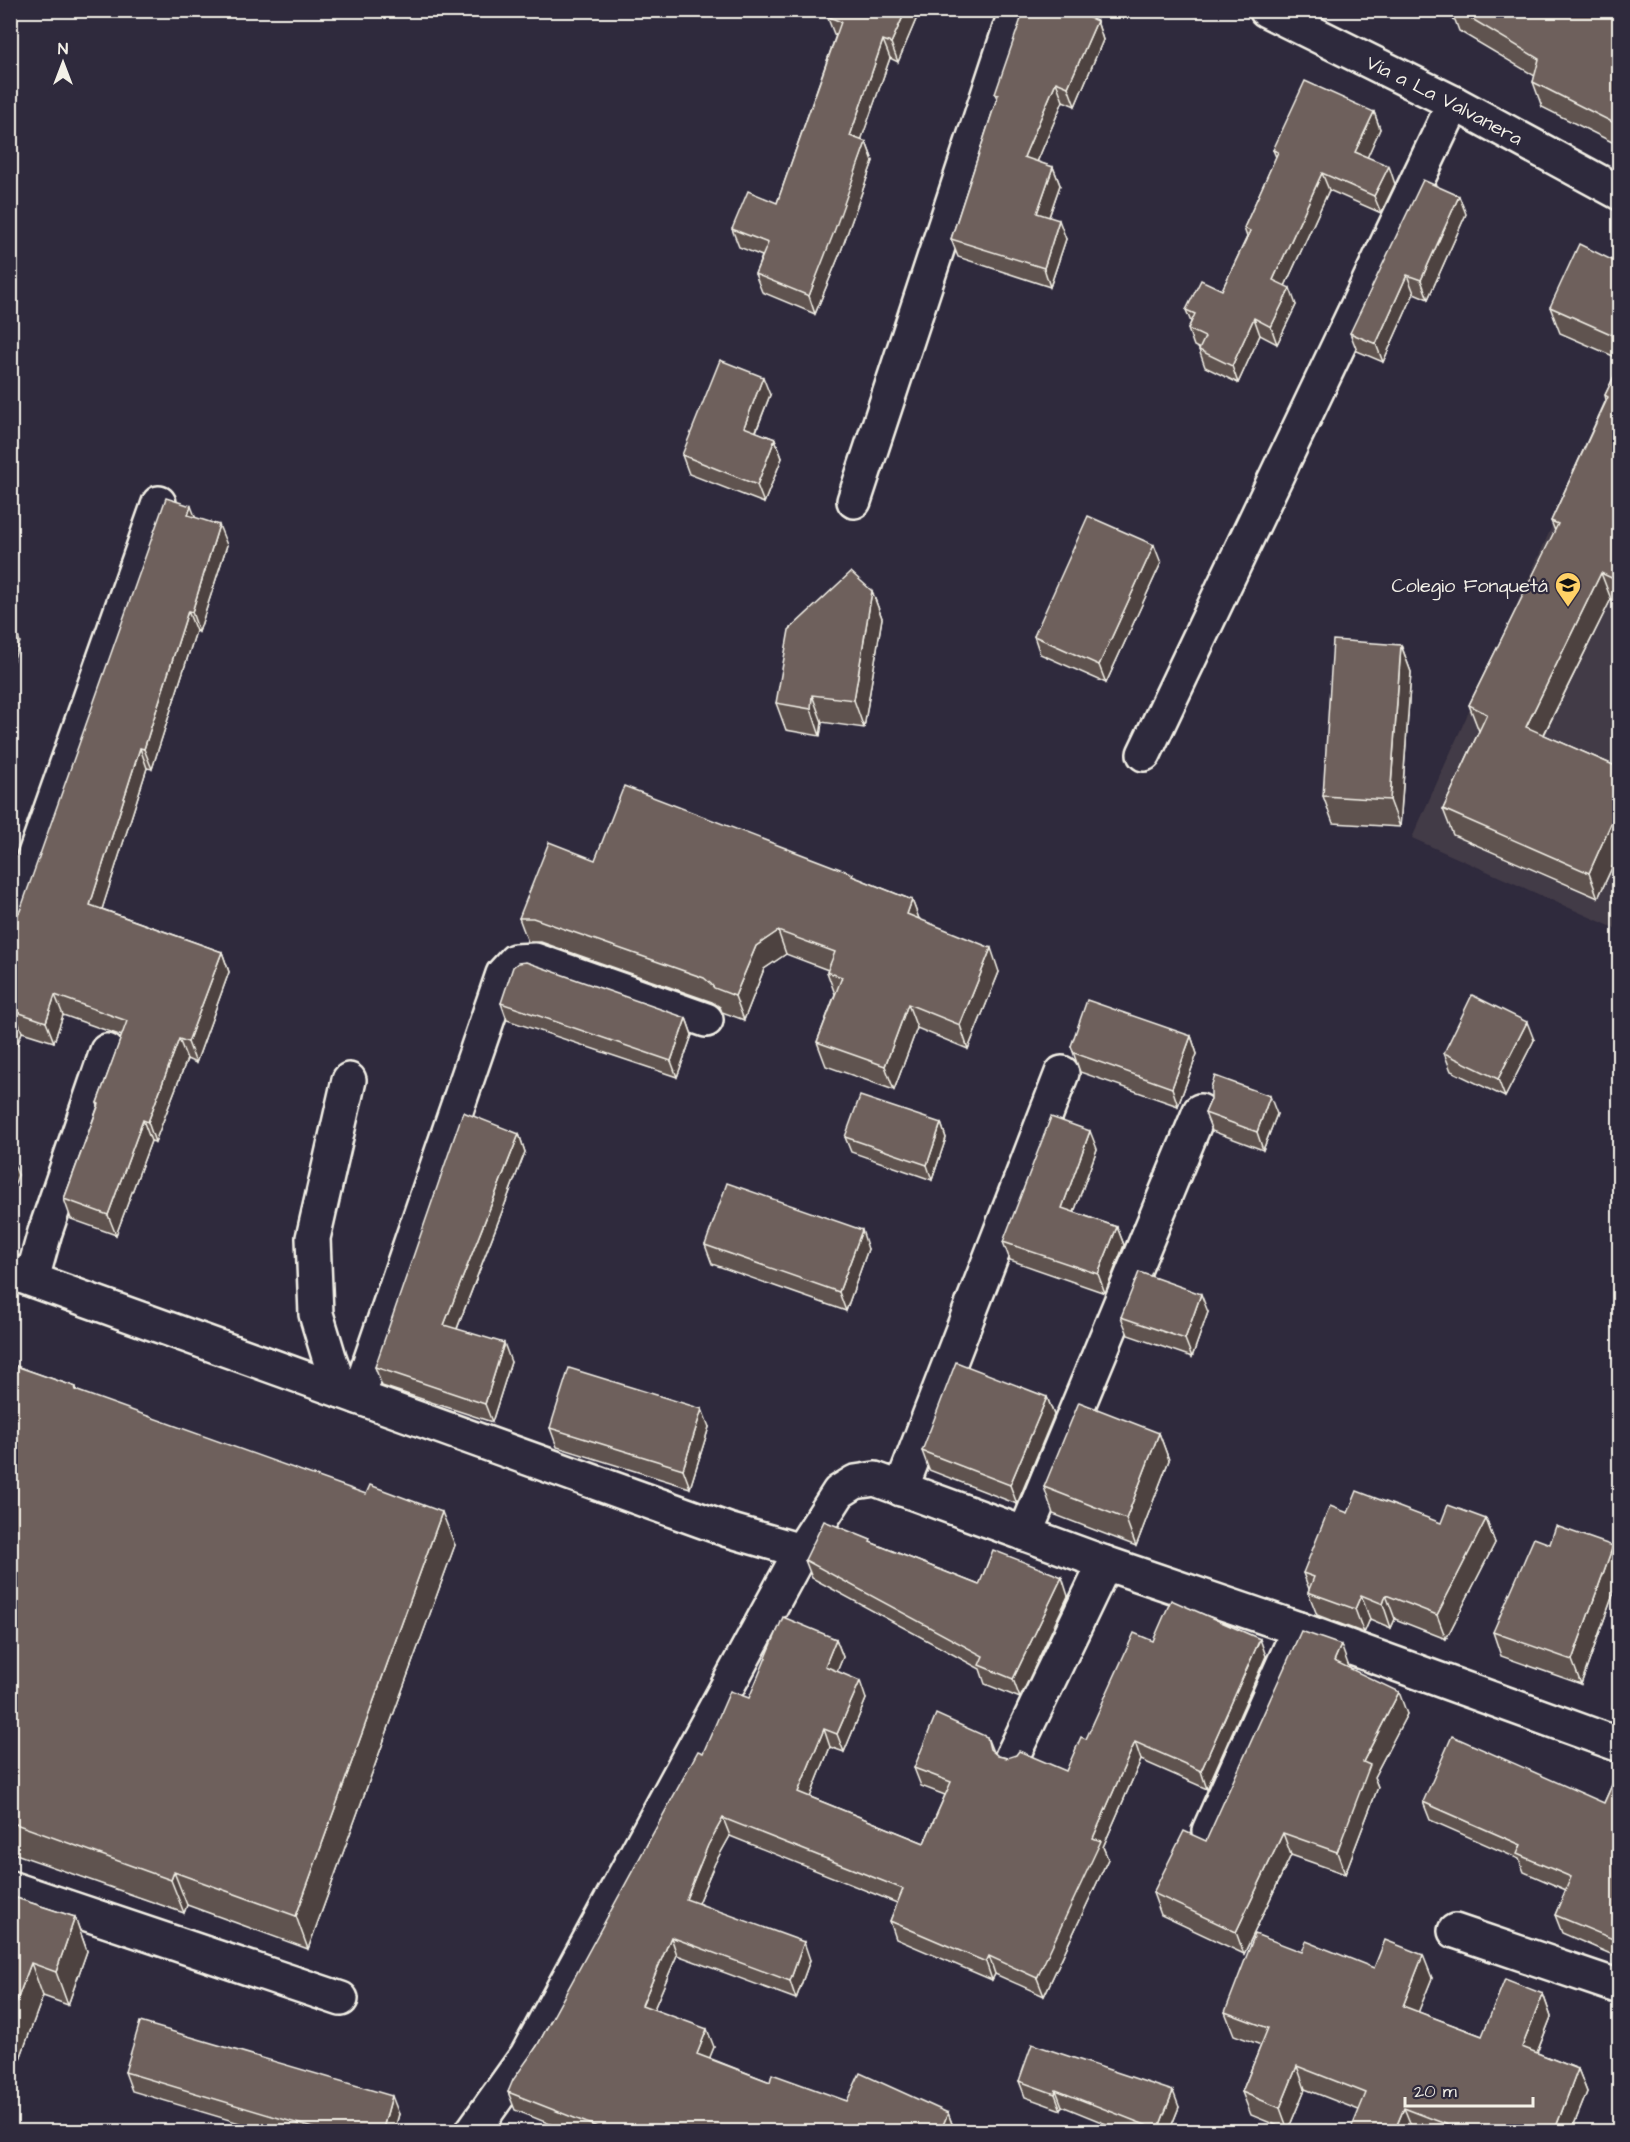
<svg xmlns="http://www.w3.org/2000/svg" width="1630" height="2142" font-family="'Architects Daughter',sans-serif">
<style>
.built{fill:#423a46}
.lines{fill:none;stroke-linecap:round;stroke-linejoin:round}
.minor-casing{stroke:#f4f1e8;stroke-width:38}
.minor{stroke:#2f2a3d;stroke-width:33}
.wall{fill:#5f534f;stroke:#f4f1e8;stroke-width:1.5}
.shaded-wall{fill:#4d4340;stroke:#f4f1e8;stroke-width:1.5}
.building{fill:#6e605c;stroke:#f4f1e8;stroke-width:1.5}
.labels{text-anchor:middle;stroke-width:4.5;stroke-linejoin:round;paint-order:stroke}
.street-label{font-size:20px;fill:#f4f1e8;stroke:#2f2a3d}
.poi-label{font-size:20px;fill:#f4f1e8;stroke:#2f2a3d;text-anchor:end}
</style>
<rect width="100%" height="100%" fill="#2f2a3d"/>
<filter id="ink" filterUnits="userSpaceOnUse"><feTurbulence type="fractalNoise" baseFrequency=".0167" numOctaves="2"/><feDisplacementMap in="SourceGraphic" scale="12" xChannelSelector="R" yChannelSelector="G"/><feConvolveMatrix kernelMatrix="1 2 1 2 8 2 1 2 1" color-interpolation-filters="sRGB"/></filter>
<g filter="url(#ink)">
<path class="built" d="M 1619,377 L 1619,930 L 1412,838 Z"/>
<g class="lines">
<g class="minor-casing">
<g id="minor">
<path id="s1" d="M 1266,10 L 1454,103 L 1620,193"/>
<path d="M 854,501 L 1016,10"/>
<path d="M 1144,754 L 1454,103"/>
<path d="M 10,925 L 159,503"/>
<path d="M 10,1272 L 728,1530 L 801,1551"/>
<path d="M 32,1279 L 45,1232 L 107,1051"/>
<path d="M 341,1391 L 329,1357 L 316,1314 L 313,1238 L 349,1080"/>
<path d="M 358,1397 L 503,974 L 515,961 L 535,960 L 706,1020"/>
<path d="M 901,1489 L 1062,1073"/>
<path d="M 1025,1534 L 1200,1111"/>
<path d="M 1012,1757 L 1105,1563"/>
<path d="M 1209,1831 L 1299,1629"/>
<path d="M 10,1888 L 341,1999"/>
<path d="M 1455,1931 L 1620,1987"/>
<path d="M 472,2132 L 527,2055 L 801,1551 L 839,1492 L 855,1482 L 875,1479 L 1105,1563 L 1299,1629 L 1620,1745"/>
</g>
</g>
<use href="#minor" class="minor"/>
</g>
<g class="wall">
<path d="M 829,10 L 920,10 L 898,62 L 890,58 L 861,140 L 866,142 L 873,161 L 841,251 L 815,314 L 762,292 L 755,274 L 762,256 L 739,247 L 732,229 L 777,203 L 836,35 L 834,34 L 827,16 Z"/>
<path d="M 1428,10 L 1620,10 L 1620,146 L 1542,107 L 1533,82 L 1535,76 L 1459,31 L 1455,20 Z"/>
<path d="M 1097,21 L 1103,40 L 1075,106 L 1063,101 L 1037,162 L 1053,167 L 1060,185 L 1049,217 L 1066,239 L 1050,287 L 958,257 L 951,239 L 997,98 L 995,94 Z"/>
<path d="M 1374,112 L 1380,129 L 1367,157 L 1395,184 L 1381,213 L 1329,190 L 1285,286 L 1296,305 L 1277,344 L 1260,335 L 1238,383 L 1205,367 L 1199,350 L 1200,349 L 1194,346 L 1188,329 L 1191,322 L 1186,310 L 1222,290 L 1247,237 L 1244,228 L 1276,157 L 1273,150 Z"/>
<path d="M 1466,214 L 1428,299 L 1414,293 L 1383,362 L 1357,351 L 1350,333 Z"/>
<path d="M 1620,264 L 1620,359 L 1560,333 L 1550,307 Z"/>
<path d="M 1620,364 L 1620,603 L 1611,599 L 1544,735 L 1620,768 L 1620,850 L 1598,898 L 1453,835 L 1443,809 L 1479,731 L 1469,705 L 1555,531 L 1551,521 L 1606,400 L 1605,395 Z"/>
<path d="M 770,395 L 756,432 L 775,439 L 782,458 L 764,503 L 689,474 L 682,455 Z"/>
<path d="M 195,518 L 227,545 L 199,632 L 196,631 L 152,769 L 147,768 L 102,909 L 222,952 L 229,972 L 196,1063 L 187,1059 L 155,1142 L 151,1141 L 116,1235 L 71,1219 L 64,1199 L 98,1106 L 97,1103 L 122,1036 L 63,1015 L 54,1042 L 22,1032 L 17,1045 L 10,1043 L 10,921 L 15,918 L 20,911 Z"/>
<path d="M 1161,563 L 1106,683 L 1040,654 L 1034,636 Z"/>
<path d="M 872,591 L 882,618 L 864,728 L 822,722 L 820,736 L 786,730 L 776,703 Z"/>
<path d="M 1401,645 L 1411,672 L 1400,827 L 1333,823 L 1323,796 Z"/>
<path d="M 595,860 L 854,877 L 912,900 L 919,919 L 999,972 L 968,1049 L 917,1028 L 894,1090 L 826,1066 L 817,1042 L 835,994 L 827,972 L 828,970 L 786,954 L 764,969 L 744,1020 L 722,1012 L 720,1007 L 712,1002 L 541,942 L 528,942 L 519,918 Z"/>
<path d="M 501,1003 L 686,1018 L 692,1035 L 677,1077 L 507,1020 Z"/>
<path d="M 1191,1036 L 1197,1054 L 1178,1106 L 1080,1072 L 1071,1046 Z"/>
<path d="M 1534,1040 L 1505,1097 L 1451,1071 L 1444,1053 Z"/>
<path d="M 1211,1099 L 1277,1114 L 1263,1150 L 1212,1131 L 1205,1113 Z"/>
<path d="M 941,1123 L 946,1138 L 932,1180 L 851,1152 L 845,1137 Z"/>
<path d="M 519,1134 L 525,1152 L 457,1329 L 511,1362 L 492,1422 L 382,1386 L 375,1367 Z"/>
<path d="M 1097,1149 L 1074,1212 L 1117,1227 L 1124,1245 L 1105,1293 L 1010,1260 L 1003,1242 Z"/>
<path d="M 705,1245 L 868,1249 L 846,1311 L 712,1264 Z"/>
<path d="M 1208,1312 L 1192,1357 L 1128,1335 L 1121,1317 Z"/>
<path d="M 10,1364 L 76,1387 L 77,1391 L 455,1545 L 308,1949 L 187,1905 L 184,1913 L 10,1852 Z"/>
<path d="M 1047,1397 L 1054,1415 L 1017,1504 L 929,1470 L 922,1451 Z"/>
<path d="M 709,1427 L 690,1488 L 557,1447 L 550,1428 Z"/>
<path d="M 1159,1433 L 1169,1460 L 1136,1546 L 1053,1514 L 1044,1487 Z"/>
<path d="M 1348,1513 L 1441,1523 L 1486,1519 L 1495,1543 L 1446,1639 L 1395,1619 L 1391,1628 L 1370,1619 L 1364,1633 L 1317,1615 L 1308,1592 L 1309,1589 L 1303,1573 Z"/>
<path d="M 872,1543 L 979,1585 L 1068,1596 L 1020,1698 L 985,1684 L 980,1669 L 812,1578 L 805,1560 Z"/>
<path d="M 1550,1544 L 1613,1546 L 1620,1565 L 1620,1575 L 1581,1684 L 1501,1656 L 1493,1632 Z"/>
<path d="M 836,1639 L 843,1657 L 837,1671 L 866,1699 L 844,1752 L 830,1747 L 810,1797 L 924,1843 L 945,1795 L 921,1786 L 914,1768 L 987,1737 L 993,1752 L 998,1756 L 1066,1771 L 1086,1739 L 1153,1641 L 1266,1656 L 1207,1789 L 1141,1760 L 1103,1847 L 1108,1859 L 1044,1996 L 995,1974 L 992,1980 L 896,1939 L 890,1921 L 897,1903 L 730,1836 L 715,1863 L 698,1903 L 810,1960 L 796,1999 L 677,1955 L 654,2009 L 714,2047 L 709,2058 L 770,2082 L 847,2101 L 948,2113 L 955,2132 L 570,2132 L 515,2110 L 508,2092 L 537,2046 L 703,1753 L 749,1698 Z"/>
<path d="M 1349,1667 L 1349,1668 L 1407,1714 L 1374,1777 L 1378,1787 L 1345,1874 L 1291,1855 L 1244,1954 L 1161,1915 L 1153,1893 L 1206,1841 Z"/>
<path d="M 1620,1767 L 1620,1958 L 1562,1933 L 1555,1915 L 1566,1890 L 1524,1872 L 1519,1859 L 1430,1820 L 1423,1802 L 1604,1803 Z"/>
<path d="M 10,1896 L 75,1917 L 87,1951 L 68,2005 L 43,1996 L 10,2086 Z"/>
<path d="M 1302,1952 L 1374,1968 L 1432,1978 L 1418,2012 L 1482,2036 L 1543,1994 L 1551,2017 L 1537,2053 L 1578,2069 L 1587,2092 L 1571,2132 L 1415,2132 L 1305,2089 L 1288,2130 L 1251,2115 L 1242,2092 L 1261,2045 L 1234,2035 L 1225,2012 Z"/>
<path d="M 125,2072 L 399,2114 L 394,2132 L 270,2132 L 132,2091 Z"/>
<path d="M 1019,2081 L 1179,2107 L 1169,2132 L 1126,2132 L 1062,2106 L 1061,2110 L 1025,2097 Z"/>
</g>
<g class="shaded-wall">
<path d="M 906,10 L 920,10 L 898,62 L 891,43 Z"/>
<path d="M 1097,21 L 1103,40 L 1075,106 L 1068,87 Z"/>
<path d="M 883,40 L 890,58 L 856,155 L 850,136 Z"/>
<path d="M 1056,82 L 1063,101 L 1031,176 L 1024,157 Z"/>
<path d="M 1374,112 L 1380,129 L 1362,169 L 1355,152 Z"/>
<path d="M 866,142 L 873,161 L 841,251 L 815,314 L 809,296 Z"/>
<path d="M 1389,166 L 1395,184 L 1381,213 L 1374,196 Z"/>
<path d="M 1053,167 L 1060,185 L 1044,231 L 1037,213 Z"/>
<path d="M 1322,173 L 1329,190 L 1280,297 L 1273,280 Z"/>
<path d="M 1459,196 L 1466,214 L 1428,299 L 1421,280 Z"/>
<path d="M 1059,220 L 1066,239 L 1050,287 L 1044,268 Z"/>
<path d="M 1407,275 L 1414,293 L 1383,362 L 1376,344 Z"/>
<path d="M 1290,288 L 1296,305 L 1277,344 L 1271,327 Z"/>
<path d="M 1254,318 L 1260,335 L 1238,383 L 1232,366 Z"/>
<path d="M 763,377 L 770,395 L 750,446 L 744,427 Z"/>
<path d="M 775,439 L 782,458 L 764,503 L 757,485 Z"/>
<path d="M 191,506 L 199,527 L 188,515 Z"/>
<path d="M 219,525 L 227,545 L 199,632 L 192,612 Z"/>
<path d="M 1154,545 L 1161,563 L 1106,683 L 1099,665 Z"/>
<path d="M 1601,573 L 1611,599 L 1535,752 L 1526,727 Z"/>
<path d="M 872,591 L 882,618 L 864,728 L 854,700 Z"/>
<path d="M 188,611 L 196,631 L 152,769 L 144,749 Z"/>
<path d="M 12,621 L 20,642 L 10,669 L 10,625 Z"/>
<path d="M 1401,645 L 1411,672 L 1400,827 L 1390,800 Z"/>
<path d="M 812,695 L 822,722 L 820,736 L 811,709 Z"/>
<path d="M 140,748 L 147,768 L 97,925 L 90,905 Z"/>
<path d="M 1620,803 L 1620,850 L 1598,898 L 1589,873 Z"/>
<path d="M 912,900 L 921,924 L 907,914 Z"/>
<path d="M 778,931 L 786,954 L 764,969 L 744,1020 L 735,996 L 756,946 Z"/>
<path d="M 991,948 L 999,972 L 968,1049 L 960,1025 Z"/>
<path d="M 222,952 L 229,972 L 196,1063 L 188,1042 Z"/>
<path d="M 55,995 L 63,1015 L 54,1042 L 46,1022 Z"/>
<path d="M 908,1004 L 917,1028 L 894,1090 L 885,1066 Z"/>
<path d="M 14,1011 L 22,1032 L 17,1045 L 10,1028 L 10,1022 Z"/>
<path d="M 686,1018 L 692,1035 L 677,1077 L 671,1061 Z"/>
<path d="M 1527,1022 L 1534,1040 L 1505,1097 L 1498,1079 Z"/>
<path d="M 1191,1036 L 1197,1054 L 1178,1106 L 1172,1088 Z"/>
<path d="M 179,1039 L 187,1059 L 155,1142 L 148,1122 Z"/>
<path d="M 1270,1096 L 1277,1114 L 1263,1150 L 1257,1132 Z"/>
<path d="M 143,1120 L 151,1141 L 116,1235 L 108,1215 Z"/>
<path d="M 941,1123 L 946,1138 L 932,1180 L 927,1165 Z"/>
<path d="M 1090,1131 L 1097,1149 L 1069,1226 L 1062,1208 Z"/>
<path d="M 519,1134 L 525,1152 L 451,1344 L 444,1325 Z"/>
<path d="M 11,1156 L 18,1175 L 10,1198 L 10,1159 Z"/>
<path d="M 1117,1227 L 1124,1245 L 1105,1293 L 1098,1274 Z"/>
<path d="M 862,1230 L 868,1249 L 846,1311 L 839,1292 Z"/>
<path d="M 1201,1294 L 1208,1312 L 1192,1357 L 1185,1339 Z"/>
<path d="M 504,1343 L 511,1362 L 492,1422 L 485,1404 Z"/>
<path d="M 1047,1397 L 1054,1415 L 1017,1504 L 1010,1485 Z"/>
<path d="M 702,1409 L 709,1427 L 690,1488 L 683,1469 Z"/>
<path d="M 1159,1433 L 1169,1460 L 1136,1546 L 1126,1519 Z"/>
<path d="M 442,1512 L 455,1545 L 308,1949 L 296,1916 Z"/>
<path d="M 1486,1519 L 1495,1543 L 1446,1639 L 1437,1615 Z"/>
<path d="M 1613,1546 L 1620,1565 L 1620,1575 L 1581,1684 L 1572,1660 Z"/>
<path d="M 1062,1577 L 1068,1596 L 1020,1698 L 1013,1679 Z"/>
<path d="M 1361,1595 L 1370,1619 L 1364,1633 L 1355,1609 Z"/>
<path d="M 1386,1595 L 1395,1619 L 1391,1628 L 1383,1604 Z"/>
<path d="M 836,1639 L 843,1657 L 832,1684 L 825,1666 Z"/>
<path d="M 1260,1639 L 1266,1656 L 1207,1789 L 1201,1771 Z"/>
<path d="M 1341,1645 L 1349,1667 L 1342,1683 L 1334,1661 Z"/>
<path d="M 860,1681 L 866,1699 L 844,1752 L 837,1734 Z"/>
<path d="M 1399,1692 L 1407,1714 L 1374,1777 L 1378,1787 L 1345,1874 L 1337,1852 L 1363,1762 Z"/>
<path d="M 824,1729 L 830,1747 L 805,1810 L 798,1792 Z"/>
<path d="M 1135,1742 L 1141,1760 L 1103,1847 L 1108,1859 L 1044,1996 L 1037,1978 L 1093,1838 Z"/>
<path d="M 723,1818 L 730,1836 L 715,1863 L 692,1917 L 686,1899 L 708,1845 Z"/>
<path d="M 1283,1833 L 1291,1855 L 1244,1954 L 1236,1932 Z"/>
<path d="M 174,1872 L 187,1905 L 184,1913 L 171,1880 Z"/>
<path d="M 75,1917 L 87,1951 L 68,2005 L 56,1972 Z"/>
<path d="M 671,1937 L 677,1955 L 648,2023 L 642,2005 Z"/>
<path d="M 804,1942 L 810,1960 L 796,1999 L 790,1981 Z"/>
<path d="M 1423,1955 L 1432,1978 L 1412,2028 L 1403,2006 Z"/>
<path d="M 989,1956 L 995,1974 L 992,1980 L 986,1962 Z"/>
<path d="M 31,1963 L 43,1996 L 10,2086 L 10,2019 Z"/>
<path d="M 1543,1994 L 1551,2017 L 1530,2070 L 1522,2047 Z"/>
<path d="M 707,2029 L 714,2047 L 704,2072 L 697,2054 Z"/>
<path d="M 1297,2066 L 1305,2089 L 1288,2130 L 1280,2108 Z"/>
<path d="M 1578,2069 L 1587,2092 L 1571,2132 L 1554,2132 Z"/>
<path d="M 1056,2090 L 1062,2106 L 1061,2110 L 1055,2094 Z"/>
<path d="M 1173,2091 L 1179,2107 L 1169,2132 L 1158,2132 L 1158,2130 Z"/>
<path d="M 392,2096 L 399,2114 L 394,2132 L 382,2132 Z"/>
<path d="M 1404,2108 L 1413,2130 L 1412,2132 L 1394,2132 Z"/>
<path d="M 948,2113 L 955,2132 L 940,2132 Z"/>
</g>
<g class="building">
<path d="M 829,10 L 906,10 L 891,43 L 883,40 L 850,136 L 866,142 L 834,232 L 809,296 L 755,274 L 768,243 L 732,229 L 748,191 L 777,203 L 841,22 L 827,16 Z"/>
<path d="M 1024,10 L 1071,10 L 1097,21 L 1068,87 L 1056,82 L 1024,157 L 1053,167 L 1037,213 L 1059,220 L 1044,268 L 951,239 L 998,95 L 995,94 Z"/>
<path d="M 1457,10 L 1620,10 L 1620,126 L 1533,82 L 1539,59 Z"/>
<path d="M 1305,81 L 1374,112 L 1355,152 L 1389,166 L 1374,196 L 1322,173 L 1273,280 L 1290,288 L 1271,327 L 1254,318 L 1232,366 L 1199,350 L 1205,337 L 1188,329 L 1195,314 L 1186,310 L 1201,280 L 1222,290 L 1250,231 L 1244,228 L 1278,152 L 1273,150 Z"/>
<path d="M 1423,180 L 1459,196 L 1421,280 L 1407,275 L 1376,344 L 1350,333 Z"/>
<path d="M 1579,244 L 1620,264 L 1620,338 L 1550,307 Z"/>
<path d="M 720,360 L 763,377 L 744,427 L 775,439 L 757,485 L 682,455 Z"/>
<path d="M 1620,364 L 1620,582 L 1601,573 L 1526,727 L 1620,768 L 1620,803 L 1589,873 L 1443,809 L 1487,714 L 1469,705 L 1558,524 L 1551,521 L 1608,397 L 1605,395 Z"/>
<path d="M 166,498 L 191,506 L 188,515 L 219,525 L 192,612 L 188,611 L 144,749 L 140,748 L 90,905 L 222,952 L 188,1042 L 179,1039 L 148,1122 L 143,1120 L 108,1215 L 64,1199 L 99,1104 L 97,1103 L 127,1021 L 55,995 L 46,1022 L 14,1011 L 10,1022 L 10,921 L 15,918 L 20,911 Z"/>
<path d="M 1088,516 L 1154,545 L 1099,665 L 1034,636 Z"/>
<path d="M 851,572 L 872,591 L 854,700 L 812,695 L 811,709 L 776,703 L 789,630 Z"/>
<path d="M 1333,640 L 1401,645 L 1390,800 L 1323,796 Z"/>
<path d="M 624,786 L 853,874 L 852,876 L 912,900 L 907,914 L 991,948 L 960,1025 L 908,1004 L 885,1066 L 817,1042 L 842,977 L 827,972 L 835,952 L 778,931 L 756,946 L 735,996 L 714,988 L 711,984 L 704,978 L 533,918 L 519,918 L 549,842 L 595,860 Z"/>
<path d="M 526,962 L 686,1018 L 671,1061 L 501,1003 L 513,967 L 518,963 Z"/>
<path d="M 1472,995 L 1527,1022 L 1498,1079 L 1444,1053 Z"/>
<path d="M 1087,1000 L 1191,1036 L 1172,1088 L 1074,1053 L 1071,1046 Z"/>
<path d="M 1215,1076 L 1270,1096 L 1257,1132 L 1205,1113 L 1211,1099 L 1211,1087 Z"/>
<path d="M 860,1096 L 941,1123 L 927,1165 L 845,1137 Z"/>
<path d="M 463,1112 L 519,1134 L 444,1325 L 504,1343 L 485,1404 L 375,1367 Z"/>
<path d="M 1051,1117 L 1090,1131 L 1062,1208 L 1117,1227 L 1098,1274 L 1003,1242 Z"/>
<path d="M 727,1183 L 862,1230 L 839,1292 L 705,1245 Z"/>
<path d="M 1139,1272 L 1201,1294 L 1185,1339 L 1121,1317 Z"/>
<path d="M 956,1362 L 1047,1397 L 1010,1485 L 922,1451 Z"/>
<path d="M 10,1364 L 76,1387 L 75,1390 L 366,1494 L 370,1485 L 442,1512 L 296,1916 L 174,1872 L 171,1880 L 10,1822 Z"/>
<path d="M 569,1368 L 702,1409 L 683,1469 L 550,1428 Z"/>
<path d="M 1079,1402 L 1159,1433 L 1126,1519 L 1044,1487 Z"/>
<path d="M 1357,1491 L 1441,1523 L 1448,1505 L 1486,1519 L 1437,1615 L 1386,1595 L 1383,1604 L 1361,1595 L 1355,1609 L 1308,1592 L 1314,1577 L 1303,1573 L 1330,1506 L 1348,1513 Z"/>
<path d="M 824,1521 L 871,1540 L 870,1542 L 979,1585 L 993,1550 L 1062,1577 L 1013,1679 L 979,1665 L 983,1656 L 805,1560 Z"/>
<path d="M 1556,1526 L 1613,1546 L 1572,1660 L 1493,1632 L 1534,1538 L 1550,1544 Z"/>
<path d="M 1171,1600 L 1260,1639 L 1201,1771 L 1135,1742 L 1093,1838 L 1101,1841 L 1037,1978 L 989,1956 L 986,1962 L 890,1921 L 903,1889 L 723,1818 L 708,1845 L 686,1899 L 804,1942 L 790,1981 L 671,1937 L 642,2005 L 707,2029 L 697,2054 L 770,2082 L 772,2074 L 847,2101 L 860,2073 L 948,2113 L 940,2132 L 610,2132 L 508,2092 L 513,2080 L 537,2046 L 698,1751 L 703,1753 L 730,1691 L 749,1698 L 783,1617 L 836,1639 L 825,1666 L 860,1681 L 837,1734 L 824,1729 L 798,1792 L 924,1843 L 951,1782 L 914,1768 L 936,1714 L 987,1737 L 990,1749 L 998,1756 L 1007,1758 L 1016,1755 L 1019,1751 L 1066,1771 L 1081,1737 L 1086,1739 L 1134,1633 L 1153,1641 Z"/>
<path d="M 1301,1631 L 1341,1645 L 1334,1661 L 1399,1692 L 1363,1762 L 1370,1765 L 1337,1852 L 1283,1833 L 1236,1932 L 1153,1893 L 1184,1831 L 1206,1841 Z"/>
<path d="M 1452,1736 L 1604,1803 L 1620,1767 L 1620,1942 L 1555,1915 L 1571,1877 L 1517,1854 L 1521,1845 L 1423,1802 Z"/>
<path d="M 10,1896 L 75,1917 L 56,1972 L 31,1963 L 10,2019 Z"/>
<path d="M 1255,1934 L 1302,1952 L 1306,1941 L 1374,1968 L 1385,1940 L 1423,1955 L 1403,2006 L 1482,2036 L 1505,1979 L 1543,1994 L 1522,2047 L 1578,2069 L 1554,2132 L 1466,2132 L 1404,2108 L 1394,2132 L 1350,2132 L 1366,2093 L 1297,2066 L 1280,2108 L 1242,2092 L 1268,2028 L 1225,2012 Z"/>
<path d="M 140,2022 L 392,2096 L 382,2132 L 326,2132 L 125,2072 Z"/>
<path d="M 1032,2044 L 1173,2091 L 1158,2130 L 1056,2090 L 1055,2094 L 1019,2081 Z"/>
</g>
</g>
<defs>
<g id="school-pin" transform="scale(1.35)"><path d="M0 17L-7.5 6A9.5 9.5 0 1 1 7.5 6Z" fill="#ffd166" stroke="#2f2a3d"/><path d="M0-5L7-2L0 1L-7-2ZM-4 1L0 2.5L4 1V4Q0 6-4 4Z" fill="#111"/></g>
</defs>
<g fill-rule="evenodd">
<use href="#school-pin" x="1568" y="585"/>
</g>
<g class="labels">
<g class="street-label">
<text dy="7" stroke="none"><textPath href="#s1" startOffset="200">Vía a La Valvanera</textPath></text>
</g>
<g class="poi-label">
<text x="1548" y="592">Colegio Fonquetá</text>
</g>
</g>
<rect width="1630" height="2142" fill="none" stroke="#2f2a3d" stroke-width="36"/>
<rect x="18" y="18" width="1594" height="2106" fill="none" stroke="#f4f1e8" stroke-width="2" filter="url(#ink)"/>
<g transform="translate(63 63)" stroke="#2f2a3d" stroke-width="4.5" paint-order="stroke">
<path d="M0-4.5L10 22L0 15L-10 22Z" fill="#f4f1e8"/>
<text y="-9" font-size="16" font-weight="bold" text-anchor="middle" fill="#f4f1e8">N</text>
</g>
<path d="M1405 2097v9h128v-9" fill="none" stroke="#f4f1e8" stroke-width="3"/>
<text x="1414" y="2097" font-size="18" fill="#f4f1e8" stroke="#2f2a3d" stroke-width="4.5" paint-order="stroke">20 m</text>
</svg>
